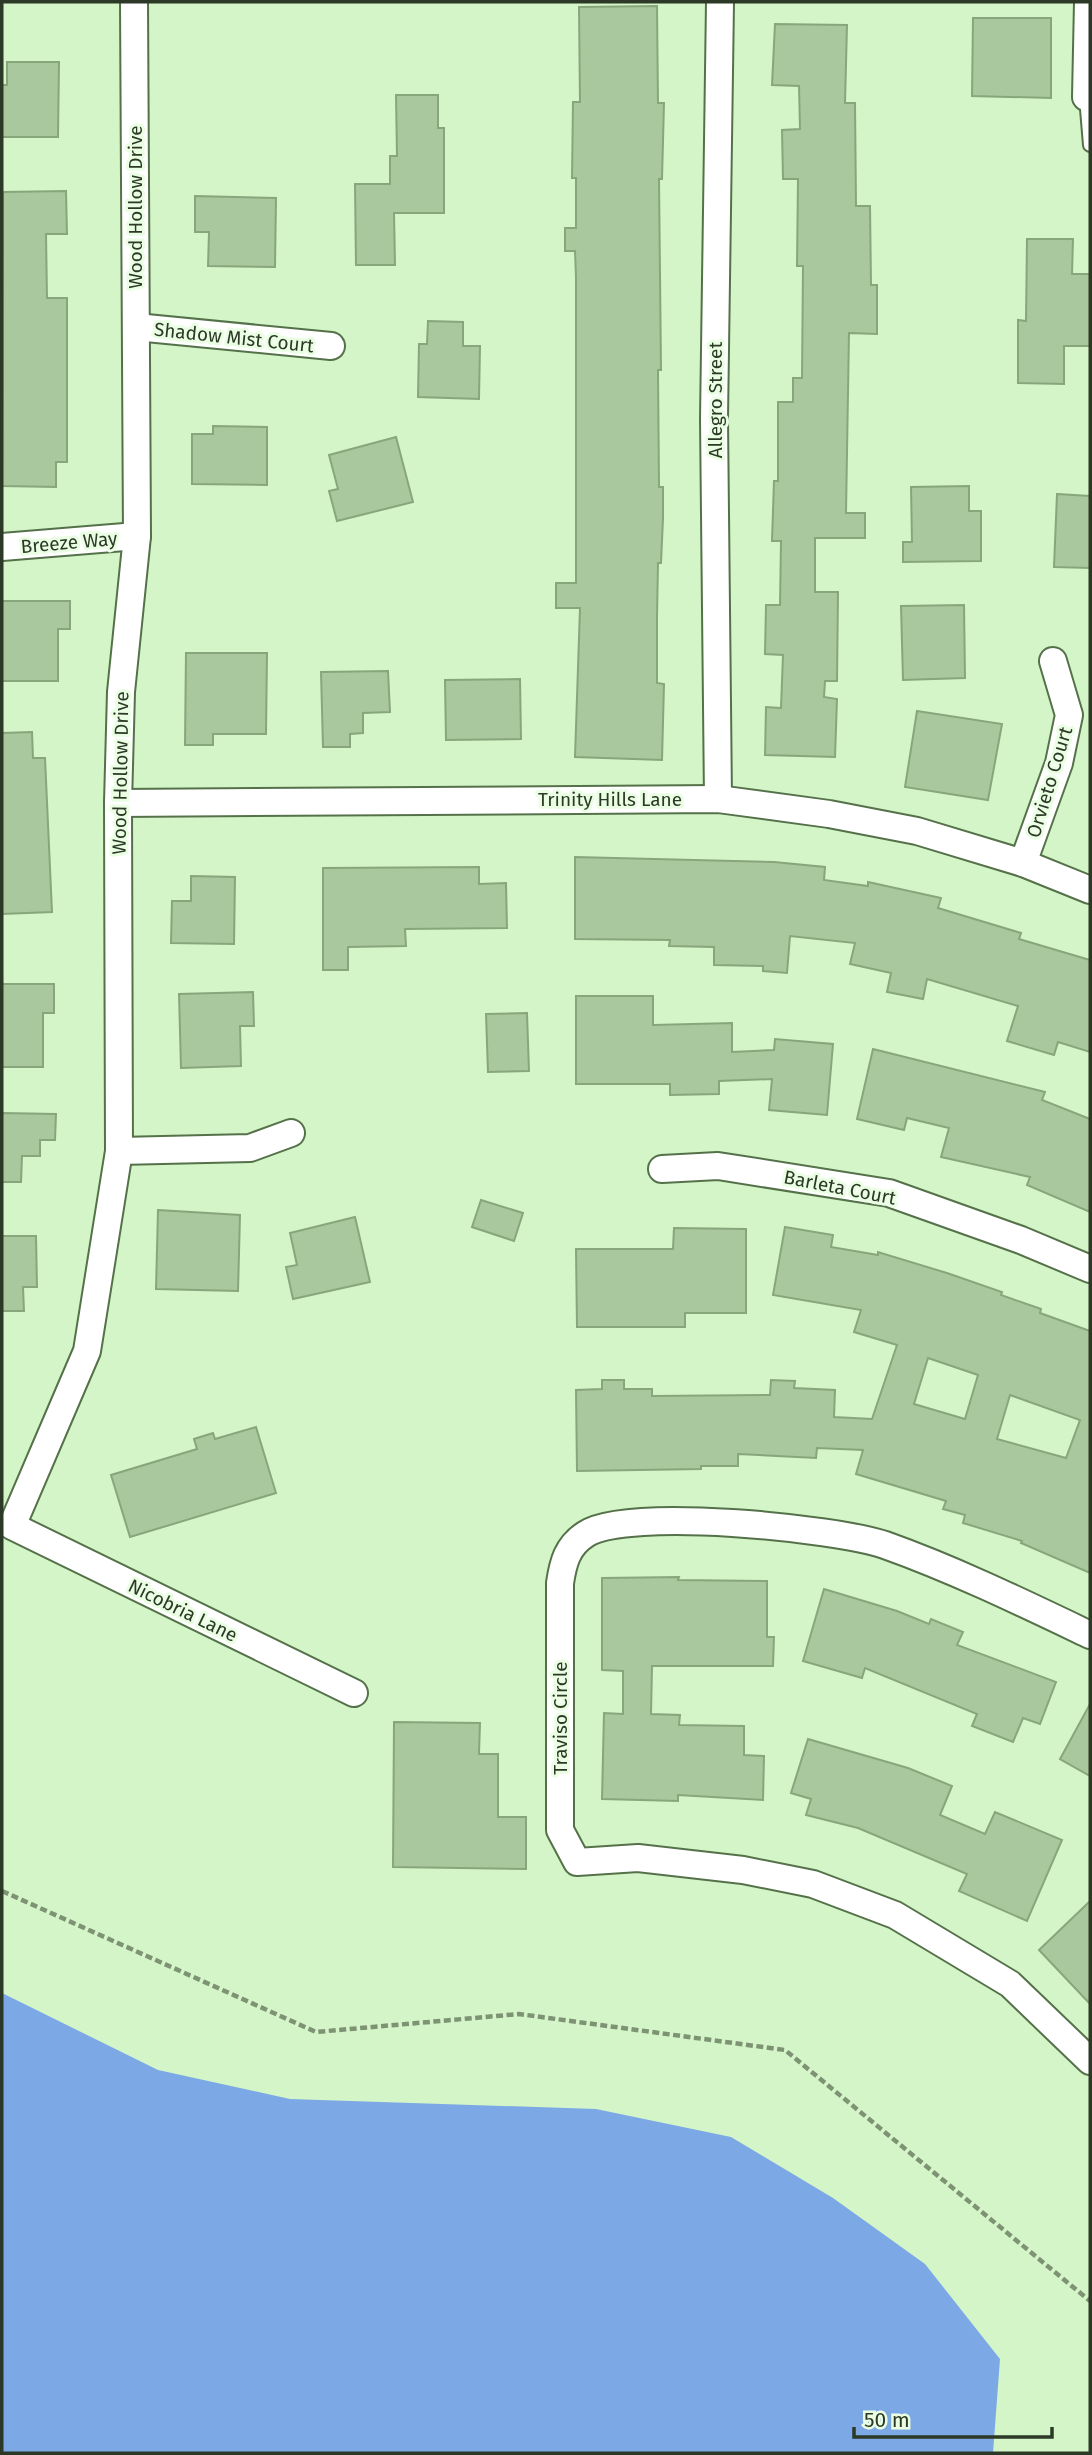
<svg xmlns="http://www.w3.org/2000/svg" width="1092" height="2455" font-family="'Fira Sans',sans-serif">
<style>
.water{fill:#7da8e6}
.building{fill:#a9c89d;stroke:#88a67c;stroke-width:2;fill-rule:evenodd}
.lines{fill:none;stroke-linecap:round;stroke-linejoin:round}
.lane-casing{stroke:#55714a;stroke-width:16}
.street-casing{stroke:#55714a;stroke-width:30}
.path{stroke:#7d9374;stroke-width:4.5;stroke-dasharray:7 3.5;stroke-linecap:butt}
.lane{stroke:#fff;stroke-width:12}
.street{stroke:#fff;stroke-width:26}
.labels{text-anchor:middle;stroke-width:6;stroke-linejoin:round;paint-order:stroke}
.street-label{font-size:19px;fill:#2c3927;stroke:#eafee3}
</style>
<rect width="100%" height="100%" fill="#d4f5c8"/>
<path class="water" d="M 2,1993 L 158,2070 L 290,2099 L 596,2109 L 731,2137 L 833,2198 L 925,2264 L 1000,2359 L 993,2453 L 2,2453 Z"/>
<g class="building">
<path d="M 657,6 L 658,103 L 664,103 L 662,179 L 659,179 L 661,370 L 658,370 L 659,487 L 663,487 L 663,518 L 661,563 L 658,563 L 657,617 L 657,683 L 664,684 L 662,760 L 575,757 L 580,608 L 556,608 L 556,583 L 576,583 L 576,277 L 575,251 L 565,251 L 565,228 L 576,228 L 576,178 L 572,178 L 573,102 L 580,102 L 579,7 Z"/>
<path d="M 973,18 L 1051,18 L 1051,98 L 972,96 Z"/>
<path d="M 775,24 L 847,25 L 845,103 L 855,103 L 856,206 L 870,206 L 871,285 L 877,285 L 877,334 L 849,333 L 846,513 L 865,513 L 865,538 L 815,538 L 815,592 L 838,592 L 837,681 L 825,681 L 824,697 L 837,699 L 835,757 L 765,755 L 766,707 L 781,708 L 783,655 L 765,654 L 766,605 L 780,605 L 781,541 L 772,541 L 774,481 L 778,481 L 778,402 L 793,402 L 793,378 L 802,378 L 803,266 L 797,266 L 798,179 L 783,179 L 782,130 L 800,129 L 799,86 L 772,85 Z"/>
<path d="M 7,62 L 59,62 L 58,137 L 2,137 L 2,85 L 7,85 Z"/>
<path d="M 396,95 L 438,95 L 438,128 L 444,128 L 444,213 L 394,213 L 395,265 L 356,265 L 355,184 L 390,184 L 390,156 L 397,156 Z"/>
<path d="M 66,191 L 67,234 L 46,234 L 47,298 L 67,298 L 67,462 L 56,462 L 56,487 L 2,486 L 3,192 Z"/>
<path d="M 195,196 L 276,198 L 275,267 L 208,266 L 209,232 L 195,232 Z"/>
<path d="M 1027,239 L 1073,239 L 1072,274 L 1090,274 L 1090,346 L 1064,346 L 1064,384 L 1018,383 L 1018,320 L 1026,321 Z"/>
<path d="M 428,321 L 463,322 L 463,346 L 480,346 L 479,399 L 418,397 L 419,344 L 427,344 Z"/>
<path d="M 213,426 L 267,427 L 267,485 L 192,484 L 192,434 L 213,434 Z"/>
<path d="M 396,437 L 413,502 L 337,521 L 329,491 L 338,489 L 329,455 Z"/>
<path d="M 969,486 L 969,511 L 981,511 L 981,561 L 903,562 L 903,542 L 912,542 L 911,487 Z"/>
<path d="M 1057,494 L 1090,496 L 1090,568 L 1054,567 Z"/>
<path d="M 2,601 L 70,601 L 70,629 L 58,629 L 58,681 L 2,681 Z"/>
<path d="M 964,605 L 965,678 L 903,680 L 901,606 Z"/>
<path d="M 186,653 L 267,653 L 266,734 L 213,734 L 213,745 L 185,745 Z"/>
<path d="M 388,671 L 390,712 L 363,713 L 363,733 L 350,734 L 350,747 L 323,747 L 321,672 Z"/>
<path d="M 520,679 L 521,739 L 446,740 L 445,680 Z"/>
<path d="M 917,711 L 1002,724 L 988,800 L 905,787 Z"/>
<path d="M 32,732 L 33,758 L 45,758 L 52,912 L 2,914 L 2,733 Z"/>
<path d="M 575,857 L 774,862 L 825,867 L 824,880 L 868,886 L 868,882 L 941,898 L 938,908 L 1021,933 L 1019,939 L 1090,960 L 1090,1052 L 1058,1042 L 1054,1055 L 1007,1041 L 1018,1006 L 927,979 L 923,999 L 887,992 L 891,973 L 850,964 L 855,943 L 790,936 L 787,973 L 763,971 L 763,966 L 714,965 L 714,947 L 669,946 L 670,940 L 575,939 Z"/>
<path d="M 479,867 L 479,884 L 506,883 L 507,928 L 405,929 L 406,946 L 348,947 L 348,970 L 323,970 L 323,868 Z"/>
<path d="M 191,876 L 235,877 L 234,944 L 171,943 L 172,901 L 191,901 Z"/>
<path d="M 2,984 L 54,984 L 54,1013 L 43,1013 L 43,1067 L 2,1067 Z"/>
<path d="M 253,992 L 254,1026 L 240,1026 L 241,1066 L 181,1068 L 179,994 Z"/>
<path d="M 576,996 L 653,996 L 653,1025 L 732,1023 L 732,1052 L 774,1050 L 775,1039 L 833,1044 L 827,1115 L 769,1110 L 772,1079 L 719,1081 L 719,1094 L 670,1095 L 670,1084 L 576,1084 Z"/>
<path d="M 527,1013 L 529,1071 L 488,1072 L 486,1014 Z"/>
<path d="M 873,1049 L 1045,1092 L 1042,1100 L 1090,1119 L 1090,1212 L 1027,1185 L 1030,1177 L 941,1157 L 949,1128 L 907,1118 L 904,1130 L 857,1119 Z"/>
<path d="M 2,1113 L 56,1114 L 55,1140 L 40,1140 L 40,1156 L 22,1156 L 21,1182 L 2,1182 Z"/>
<path d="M 481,1200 L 523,1213 L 514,1241 L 472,1227 Z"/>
<path d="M 158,1210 L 240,1215 L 238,1291 L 156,1289 Z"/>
<path d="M 355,1217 L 370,1282 L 293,1299 L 286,1267 L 297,1265 L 290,1233 Z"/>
<path d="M 785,1227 L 833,1235 L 831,1247 L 878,1255 L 878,1252 L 947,1273 L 1002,1292 L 1001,1295 L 1041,1309 L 1040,1313 L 1090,1331 L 1090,1573 L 1021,1543 L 1022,1541 L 963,1523 L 965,1515 L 943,1509 L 946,1501 L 856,1474 L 863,1450 L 817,1448 L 816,1458 L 738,1454 L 738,1466 L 701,1466 L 701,1469 L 577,1471 L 576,1390 L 602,1389 L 602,1380 L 624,1380 L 624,1389 L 652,1389 L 652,1396 L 770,1395 L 771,1380 L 795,1381 L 794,1388 L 835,1390 L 834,1417 L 872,1419 L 897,1345 L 854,1332 L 861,1310 L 773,1295 ZM 928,1358 L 978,1375 L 965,1419 L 914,1404 ZM 1010,1395 L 1080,1420 L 1066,1458 L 997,1439 Z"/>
<path d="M 674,1228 L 746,1229 L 746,1313 L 685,1313 L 685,1327 L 577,1327 L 576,1249 L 673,1249 Z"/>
<path d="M 2,1236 L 36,1236 L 37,1287 L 23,1287 L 24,1311 L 2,1311 Z"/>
<path d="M 256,1427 L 276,1493 L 130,1537 L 111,1475 L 197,1449 L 194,1439 L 213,1433 L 215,1439 Z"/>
<path d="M 679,1577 L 678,1580 L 767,1581 L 767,1637 L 774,1637 L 773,1666 L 652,1666 L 651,1714 L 680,1715 L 679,1725 L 744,1726 L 744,1755 L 764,1756 L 763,1800 L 678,1795 L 678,1801 L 602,1799 L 604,1713 L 623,1714 L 623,1671 L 602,1670 L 602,1578 Z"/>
<path d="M 824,1589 L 897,1611 L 929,1624 L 931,1619 L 963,1632 L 957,1645 L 1056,1682 L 1040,1724 L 1023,1718 L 1013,1742 L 972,1726 L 977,1714 L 865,1668 L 862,1678 L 803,1661 Z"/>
<path d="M 1090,1704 L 1090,1776 L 1060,1759 Z"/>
<path d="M 394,1722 L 480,1723 L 479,1754 L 498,1754 L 498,1817 L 526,1817 L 526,1869 L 393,1867 Z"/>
<path d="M 808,1739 L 908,1768 L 952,1786 L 940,1815 L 985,1834 L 995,1812 L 1062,1840 L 1027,1921 L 959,1891 L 967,1874 L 858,1828 L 806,1815 L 811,1799 L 791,1793 Z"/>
<path d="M 1090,1901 L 1090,2004 L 1039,1950 Z"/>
</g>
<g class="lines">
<g class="lane-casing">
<path id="lane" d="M 1086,97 L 1090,145"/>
</g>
<g class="street-casing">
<g id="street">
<path d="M 134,2 L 137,536 L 121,692 L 118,803 L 119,1151 L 87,1351 L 12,1526 L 354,1693"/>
<path d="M 1086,97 L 1088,2"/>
<path d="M 136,327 L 331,346"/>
<path d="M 2,547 L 137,536"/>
<path d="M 718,799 L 714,419 L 720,2"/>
<path d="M 118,803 L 718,799 L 829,814 L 917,831 L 1023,863 L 1090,890"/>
<path d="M 1023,863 L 1059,763 L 1069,715 L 1053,661"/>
<path d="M 119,1151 L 250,1148 L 291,1133"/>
<path d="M 662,1169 L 718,1166 L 889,1193 L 1021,1240 L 1090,1269"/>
<path d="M 1090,1635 C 1023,1603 955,1570 885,1545 C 836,1528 627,1507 586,1534 C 567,1546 563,1563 560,1583 L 560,1830 L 577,1862 L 638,1858 L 743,1870 L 813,1884 L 895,1915 L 1010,1984 L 1090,2061"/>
</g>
</g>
<path class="path" d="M 2,1891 L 316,2032 L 519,2014 L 785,2050 L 1090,2301"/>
<use href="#lane" class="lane"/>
<use href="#street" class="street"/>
</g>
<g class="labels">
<g class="street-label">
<text transform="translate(135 207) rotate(-90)" y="7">Wood Hollow Drive</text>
<text transform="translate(234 337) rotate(6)" y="7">Shadow Mist Court</text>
<text transform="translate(715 400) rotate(-90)" y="7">Allegro Street</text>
<text transform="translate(69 542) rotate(-5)" y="7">Breeze Way</text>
<text transform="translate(120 773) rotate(-89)" y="7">Wood Hollow Drive</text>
<text transform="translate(1049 782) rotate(-73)" y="7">Orvieto Court</text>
<text x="610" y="806">Trinity Hills Lane</text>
<text transform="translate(840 1187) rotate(11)" y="7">Barleta Court</text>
<text transform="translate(183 1610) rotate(26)" y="7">Nicobria Lane</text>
<text transform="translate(560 1718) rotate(-90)" y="7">Traviso Circle</text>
</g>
</g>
<rect width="1092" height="2455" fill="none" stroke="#2c3927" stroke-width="7"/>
<path d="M854 2427v10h198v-10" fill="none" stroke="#2c3927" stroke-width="3.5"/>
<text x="864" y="2427" font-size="21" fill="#2c3927" stroke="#eafee3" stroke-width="5" paint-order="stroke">50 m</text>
</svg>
